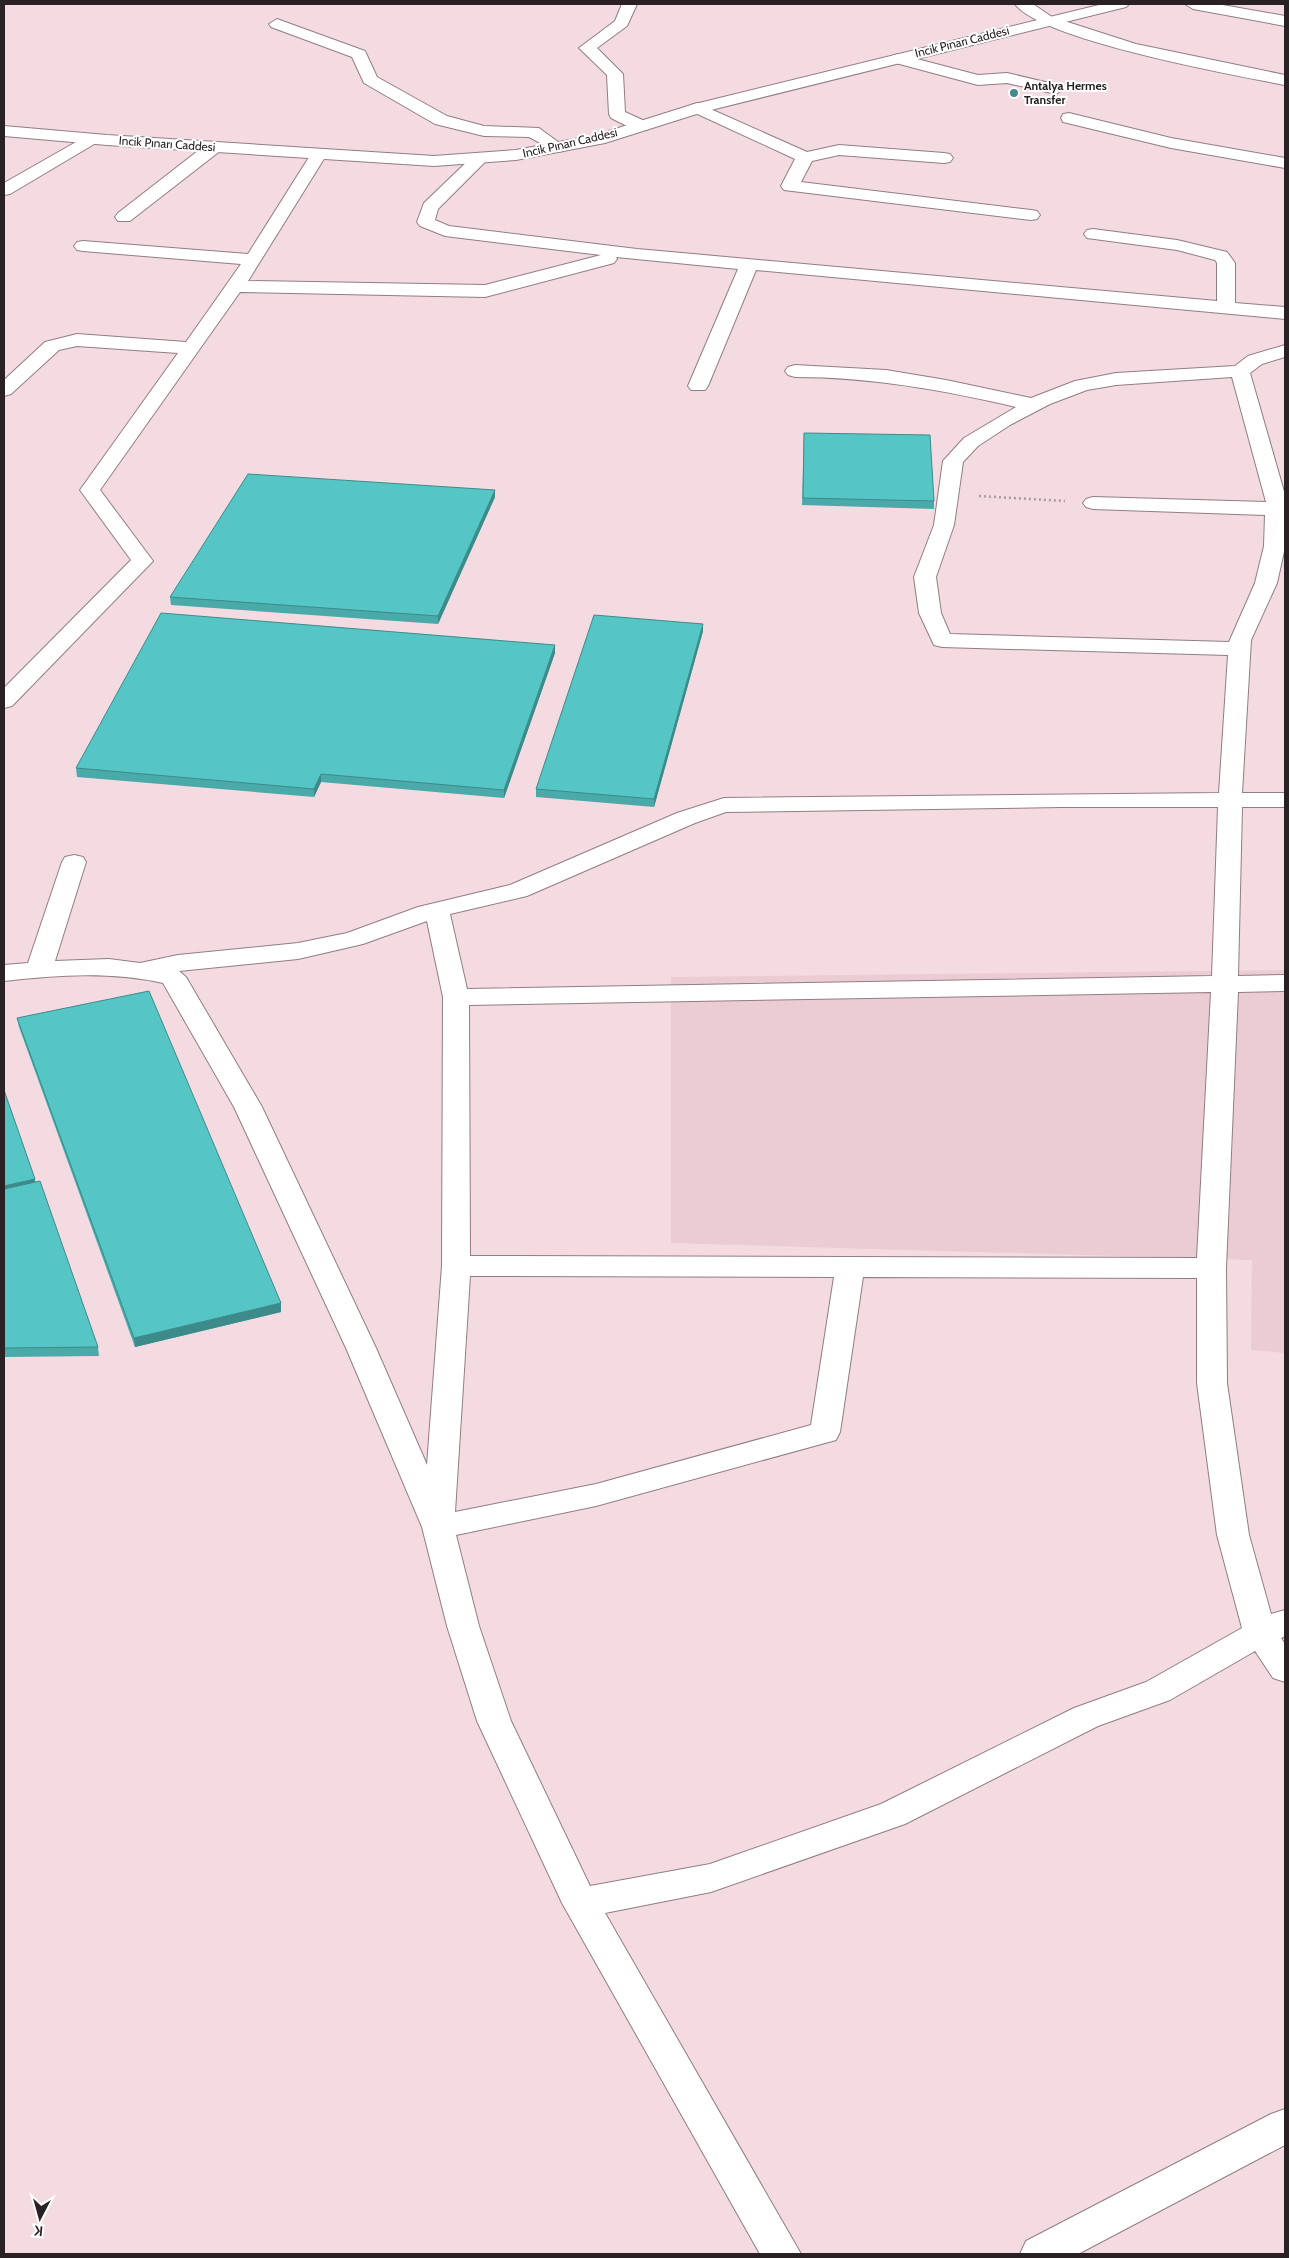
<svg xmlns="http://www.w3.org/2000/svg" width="1289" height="2258" font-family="Cabin,sans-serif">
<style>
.built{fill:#ecccd4}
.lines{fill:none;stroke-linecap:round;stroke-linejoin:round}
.minor-casing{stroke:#927d82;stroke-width:2}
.major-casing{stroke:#927d82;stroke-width:2}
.path{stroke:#ac9a9e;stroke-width:2.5;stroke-dasharray:2 3;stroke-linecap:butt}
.minor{fill:#fff;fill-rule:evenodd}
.major{fill:#fff;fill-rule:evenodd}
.wall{fill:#49aaa9}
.shaded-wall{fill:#3c8b8a}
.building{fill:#55c6c5;stroke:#3c8b8a}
.poi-dot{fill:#438b8a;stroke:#fff;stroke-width:2}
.labels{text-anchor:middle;stroke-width:4;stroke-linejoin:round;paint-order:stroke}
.far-street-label{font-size:12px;fill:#292123;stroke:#fff}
.far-poi-label{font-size:12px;font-weight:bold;fill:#292123;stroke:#fff;text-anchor:start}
</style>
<rect width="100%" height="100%" fill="#f3dbe1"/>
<path class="built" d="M 1285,970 L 1285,1353 L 1251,1350 L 1252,1260 L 671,1243 L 671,977 Z"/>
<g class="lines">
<g class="minor-casing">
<g id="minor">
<path d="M 622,4 L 637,4 L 627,26 L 597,48 L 623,74 L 625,112 L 647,122 L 649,126 L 647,130 L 635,130 L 611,118 L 609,114 L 607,75 L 579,48 L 615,21 Z"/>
<path d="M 1015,4 L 1033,4 L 1052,17 L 1136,44 L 1285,75 L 1285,85 C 1237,76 1040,40 1015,4 Z"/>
<path d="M 1185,4 L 1217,4 L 1285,16 L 1285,26 L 1193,9 Z"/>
<path d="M 277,19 L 365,51 L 377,77 L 447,116 L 484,126 L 539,128 L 565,147 L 563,151 L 557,152 L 529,137 L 484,136 L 435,124 L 364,83 L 352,57 L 271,27 L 269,24 Z"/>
<path d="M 898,54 L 978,75 L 1007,73 L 1062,86 L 1064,89 L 1056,94 L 1007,83 L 978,85 L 892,62 L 890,59 L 892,56 Z"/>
<path d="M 697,103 L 807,152 L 839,145 L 944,153 L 950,154 L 953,158 L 950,162 L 944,163 L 839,155 L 812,161 L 801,182 L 1031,210 L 1037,211 L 1040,215 L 1037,219 L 1031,220 L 784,190 L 781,186 L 795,159 L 691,111 L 689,108 L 691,105 Z"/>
<path d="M 1069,113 L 1171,138 L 1285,158 L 1285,168 L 1171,148 L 1063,122 L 1061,118 L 1063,114 Z"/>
<path d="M 90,134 L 96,135 L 98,139 L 96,143 L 10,194 L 4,195 L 4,183 Z"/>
<path d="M 214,142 L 220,143 L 222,147 L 220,151 L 130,221 L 118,221 L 115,217 L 118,213 L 208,143 Z"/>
<path d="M 319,149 L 325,150 L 327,154 L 248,281 L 485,285 L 601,255 L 445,236 L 420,226 L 417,222 L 424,203 L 476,153 L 488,153 L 490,157 L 438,209 L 435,220 L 449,226 L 637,249 L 1217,301 L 1217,263 L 1215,260 L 1177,250 L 1087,238 L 1084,234 L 1087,230 L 1093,229 L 1177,240 L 1227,252 L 1235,263 L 1235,303 L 1285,307 L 1285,319 L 756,270 L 708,386 L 705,390 L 691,390 L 688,386 L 738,269 L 616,257 L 617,259 L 614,263 L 485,297 L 240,292 L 100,490 L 153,561 L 12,706 L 4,708 L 4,688 L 131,560 L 80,490 L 178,353 L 77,346 L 59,350 L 11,394 L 4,396 L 4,380 L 45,342 L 77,334 L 186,342 L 241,264 L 83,251 L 77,250 L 74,246 L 77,242 L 83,241 L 248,254 L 311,154 L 313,150 Z"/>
<path d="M 1285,345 L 1285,357 L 1262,364 L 1250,373 L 1285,495 L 1285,547 L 1277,583 L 1251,640 L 1242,793 L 1285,793 L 1285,807 L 1242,807 L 1238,976 L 1285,975 L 1285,991 L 1238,992 L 1226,1268 L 1227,1383 L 1249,1535 L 1271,1614 L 1285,1610 L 1285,1636 L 1281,1638 L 1285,1644 L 1285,1682 L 1273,1678 L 1255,1651 L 1170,1700 L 1098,1726 L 905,1824 L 711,1892 L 605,1913 L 801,2254 L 760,2254 L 562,1903 L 477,1721 L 447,1626 L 422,1527 L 346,1348 L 234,1107 L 163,983 C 110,971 57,975 4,981 L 4,965 L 28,963 L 62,862 L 65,857 L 74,855 L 83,857 L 86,862 L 55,961 L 109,959 L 140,963 L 178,955 L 298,943 L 347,933 L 418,907 L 510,885 L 677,813 L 724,798 L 1219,793 L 1228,655 L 942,647 L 934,645 L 919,613 L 914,577 L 934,525 L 943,461 L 964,438 L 1016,407 C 943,390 870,377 795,377 L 788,375 L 785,371 L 788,367 L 795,365 L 886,370 L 946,380 L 1031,398 L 1075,381 L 1116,373 L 1235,366 L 1248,356 ZM 1232,377 L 1266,502 L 1093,497 L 1086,499 L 1083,503 L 1086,507 L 1093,509 L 1265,515 L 1264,546 L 1255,583 L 1229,642 L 950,634 L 941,613 L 936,577 L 954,525 L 963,462 L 978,446 L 1010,425 L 1050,404 L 1087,390 L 1116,385 ZM 1061,807 L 1218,807 L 1212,976 L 467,989 L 450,914 L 527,896 L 695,823 L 726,812 ZM 427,921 L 443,997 L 442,1266 L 427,1465 L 376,1348 L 262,1107 L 186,977 L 179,971 L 298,959 L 363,944 ZM 1211,992 L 1197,1258 L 470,1256 L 469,1005 ZM 470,1276 L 834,1277 L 811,1425 L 596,1484 L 455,1512 ZM 863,1277 L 1197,1278 L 1197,1383 L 1217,1535 L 1242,1628 L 1146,1682 L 1074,1708 L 881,1804 L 710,1864 L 590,1886 L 511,1721 L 479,1626 L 456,1535 L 596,1506 L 836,1440 L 840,1432 Z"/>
<path d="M 1285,2109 L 1285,2145 L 1078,2254 L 1020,2254 L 1026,2241 L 1271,2114 Z"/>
</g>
</g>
<g class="major-casing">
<path id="major" d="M 1103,4 L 1129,4 L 1126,7 L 703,112 L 605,143 L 516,160 L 434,166 L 107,145 L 4,136 L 4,126 L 107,135 L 434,156 L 516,150 L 596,135 L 691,105 Z"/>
</g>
<path class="path" d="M 979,496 L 1065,501"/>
<use href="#minor" class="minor"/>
<use href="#major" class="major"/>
</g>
<g class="wall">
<path d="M 804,433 L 934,501 L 934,509 L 802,505 Z"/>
<path d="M 495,490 L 495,497 L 438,624 L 171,605 L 170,597 Z"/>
<path d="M 703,624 L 703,631 L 654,807 L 536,797 L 536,789 Z"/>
<path d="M 555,645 L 555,653 L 504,798 L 321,782 L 314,797 L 77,777 L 76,768 Z"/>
<path d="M 17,1018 L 281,1303 L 281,1312 L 135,1347 L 19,1027 Z"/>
<path d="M 4,1090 L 35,1182 L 98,1347 L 99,1356 L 4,1357 Z"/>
</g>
<g class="shaded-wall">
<path d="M 495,490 L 495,497 L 438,624 L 438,616 Z"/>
<path d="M 703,624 L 703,631 L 654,807 L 654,799 Z"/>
<path d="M 555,645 L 555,653 L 504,798 L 504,790 Z"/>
<path d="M 321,774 L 321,782 L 314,797 L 314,789 Z"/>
<path d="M 35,1179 L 36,1188 L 4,1195 L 4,1186 Z"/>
<path d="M 281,1303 L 281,1312 L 135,1347 L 134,1338 Z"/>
</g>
<g class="building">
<path d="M 804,433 L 930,435 L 934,501 L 803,498 Z"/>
<path d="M 248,474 L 495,490 L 438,616 L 170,597 Z"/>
<path d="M 161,613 L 555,645 L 504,790 L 321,774 L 314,789 L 76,768 Z"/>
<path d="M 594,615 L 703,624 L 654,799 L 536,789 Z"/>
<path d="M 149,991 L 281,1303 L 134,1338 L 17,1018 Z"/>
<path d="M 4,1090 L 35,1179 L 4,1186 Z"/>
<path d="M 40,1181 L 98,1347 L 4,1348 L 4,1189 Z"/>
</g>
<circle class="poi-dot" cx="1014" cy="93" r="5"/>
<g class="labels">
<g class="far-street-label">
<text transform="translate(962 42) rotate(-14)" y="4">Incik Pınarı Caddesi</text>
<text transform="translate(570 143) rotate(-13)" y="4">Incik Pınarı Caddesi</text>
<text transform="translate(167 144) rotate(4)" y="4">Incik Pınarı Caddesi</text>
</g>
<g class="far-poi-label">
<text x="1024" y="90">Antalya Hermes<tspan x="1024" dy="14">Transfer</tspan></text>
</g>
</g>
<rect width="1289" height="2258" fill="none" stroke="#292123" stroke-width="10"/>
<g transform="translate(40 2218) rotate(186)" stroke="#ffffff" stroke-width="4" paint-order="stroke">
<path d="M0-4L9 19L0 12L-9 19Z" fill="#292123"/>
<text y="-8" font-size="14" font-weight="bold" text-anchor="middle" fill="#292123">K</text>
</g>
</svg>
